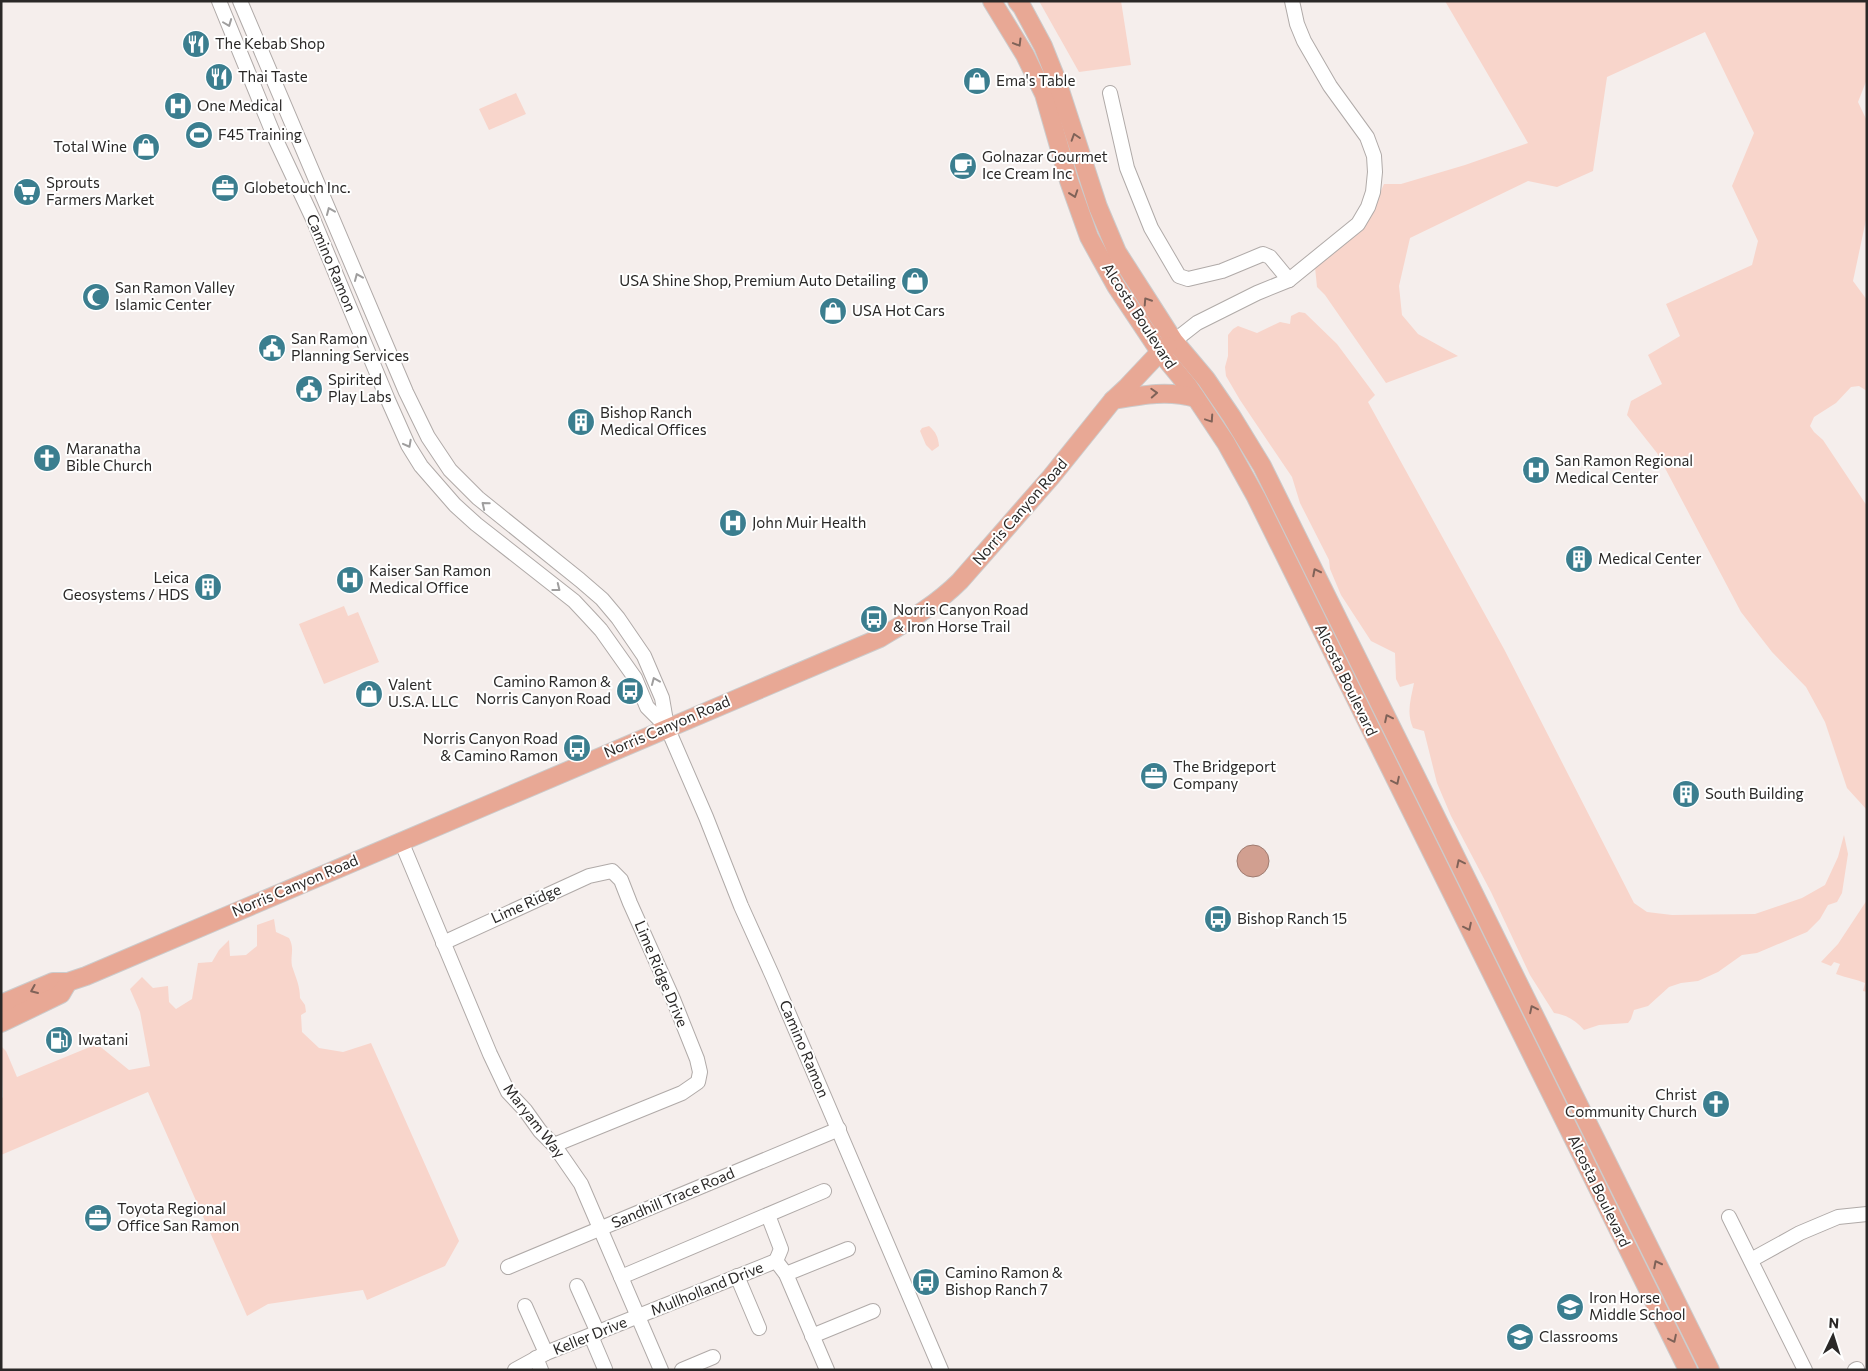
<svg xmlns="http://www.w3.org/2000/svg" width="1868" height="1371" font-family="Commissioner,sans-serif">
<style>
.green{fill:#f8d5cb}
.water{fill:#d19f90;stroke:#9f7b70}
.lines{fill:none;stroke-linecap:round;stroke-linejoin:round}
.minor-casing{stroke:#b0aaa8;stroke-width:16}
.major-casing{stroke:#cccbcb;stroke-width:20}
.minor{stroke:#fff;stroke-width:14}
.major{stroke:#e8a895;stroke-width:18}
.oneway{stroke:#9f9e9e}
.oneway2{stroke:#7f6258}
.labels{text-anchor:middle;stroke-width:4;stroke-linejoin:round;paint-order:stroke}
.poi-label{font-size:15px;fill:#2a2827;stroke:#fff;text-anchor:start}
.street-label{font-size:15px;fill:#2a2827;stroke:#fff}
</style>
<rect width="100%" height="100%" fill="#f5eeec"/>
<g class="green">
<path d="M 1039,1 L 1121,1 L 1131,65 L 1079,72 Z"/>
<path d="M 1445,1 L 1867,1 L 1867,79 L 1858,102 L 1867,121 L 1867,215 L 1853,281 L 1867,300 L 1867,391 L 1859,386 L 1851,387 L 1836,403 L 1814,417 L 1810,426 L 1814,432 L 1823,440 L 1867,506 L 1867,810 L 1847,788 L 1825,722 L 1806,687 L 1772,652 L 1741,612 L 1657,453 L 1627,415 L 1631,401 L 1662,384 L 1648,355 L 1680,336 L 1666,304 L 1752,265 L 1758,241 L 1732,186 L 1754,133 L 1705,32 L 1607,77 L 1593,171 L 1557,187 L 1528,181 L 1410,238 L 1399,286 L 1402,315 L 1418,334 L 1458,356 L 1386,383 L 1325,295 L 1317,287 L 1315,267 L 1359,233 L 1369,218 L 1384,184 L 1401,184 L 1465,165 L 1528,143 Z"/>
<path d="M 516,93 L 526,114 L 489,130 L 479,109 Z"/>
<path d="M 1299,312 L 1305,313 L 1337,344 L 1375,395 L 1368,402 L 1504,649 L 1634,903 L 1647,912 L 1672,915 L 1755,914 L 1802,898 L 1825,885 L 1838,857 L 1844,835 L 1848,854 L 1842,893 L 1837,902 L 1828,905 L 1820,919 L 1807,932 L 1757,953 L 1742,955 L 1718,972 L 1698,981 L 1681,983 L 1669,987 L 1648,1006 L 1634,1010 L 1631,1019 L 1628,1023 L 1599,1025 L 1584,1030 C 1575,1020 1567,1015 1554,1013 L 1530,975 L 1491,892 L 1451,816 L 1437,783 L 1424,731 L 1413,728 C 1406,712 1411,699 1414,683 L 1400,687 L 1396,679 L 1395,653 L 1371,641 L 1341,595 L 1330,569 L 1329,560 L 1300,503 L 1292,477 L 1240,400 L 1226,376 L 1225,367 L 1228,356 L 1228,335 L 1233,329 L 1238,326 L 1257,333 L 1280,322 L 1290,324 L 1291,316 Z"/>
<path d="M 929,426 C 936,432 938,437 939,446 L 932,451 L 926,445 L 920,431 L 922,428 Z"/>
<path d="M 344,606 L 348,616 L 358,612 L 379,662 L 324,684 L 299,624 Z"/>
<path d="M 1867,900 L 1867,992 L 1863,991 L 1865,983 C 1856,979 1846,978 1836,974 L 1840,964 L 1834,962 L 1831,966 L 1821,962 L 1838,944 Z"/>
<path d="M 274,919 L 276,932 L 289,938 C 295,949 290,955 292,966 C 296,978 300,986 300,998 L 305,1005 L 306,1012 L 301,1015 L 302,1032 L 319,1048 L 343,1052 L 371,1043 L 459,1241 L 445,1266 L 367,1300 L 363,1290 L 268,1304 L 247,1316 L 148,1092 L 1,1155 L 1,1099 L 3,1097 L 1,1046 L 6,1051 L 17,1077 L 97,1044 L 129,1070 L 150,1066 L 140,1012 L 130,989 L 142,977 L 153,988 L 168,986 L 169,1002 L 176,1009 L 192,999 L 198,963 L 212,962 L 219,950 L 229,940 L 230,956 L 246,955 L 257,946 L 257,925 Z"/>
</g>
<circle class="water" cx="1253" cy="861" r="16"/>
<g class="lines">
<g class="minor-casing">
<g id="minor">
<path d="M 219,1 L 275,138 L 313,219 L 388,400 L 408,445 L 421,466 L 455,505 L 476,524 L 574,601 L 589,617 L 601,630 L 635,678 L 647,707 L 667,727"/>
<path d="M 240,1 L 406,392 L 428,437 L 450,470 L 478,498 L 580,580 L 602,599 L 618,618 L 644,656 L 662,698 L 667,727 L 706,817 L 741,906 L 773,977 L 941,1370"/>
<path d="M 1110,93 L 1127,168 L 1151,228 L 1179,276 L 1188,279 L 1222,271 L 1263,254 L 1270,257 L 1289,280"/>
<path d="M 1174,341 L 1197,323 L 1257,293 L 1289,280 L 1358,224 L 1368,207 L 1373,192 L 1375,172 L 1374,156 L 1367,137 L 1330,86 L 1304,41 L 1297,24 L 1292,1"/>
<path d="M 401,841 L 490,1054 L 508,1092 L 525,1110 L 540,1131 L 554,1145 L 581,1184 L 661,1370"/>
<path d="M 443,943 L 589,876 L 612,871 L 621,880 L 630,903 L 673,999 L 697,1059 L 700,1072 L 698,1082 L 682,1093 L 554,1145"/>
<path d="M 768,1215 L 781,1249 L 776,1261"/>
<path d="M 1729,1217 L 1805,1370"/>
<path d="M 1751,1260 L 1800,1233 L 1838,1217 L 1867,1214"/>
<path d="M 508,1267 L 839,1129"/>
<path d="M 786,1274 L 848,1249"/>
<path d="M 737,1276 L 759,1328"/>
<path d="M 621,1277 L 824,1191"/>
<path d="M 577,1286 L 598,1333"/>
<path d="M 525,1306 L 546,1353"/>
<path d="M 591,1336 L 605,1369"/>
<path d="M 812,1336 L 873,1311"/>
<path d="M 536,1358 L 541,1370"/>
<path d="M 515,1370 L 546,1353 L 776,1261 L 786,1274 L 827,1370"/>
<path d="M 682,1370 L 713,1357"/>
<path d="M 1855,1370 L 1857,1369"/>
</g>
</g>
<g class="major-casing">
<g id="major">
<path d="M 992,1 L 1025,55 L 1044,94 L 1069,181 L 1089,237 L 1116,286 L 1160,352 L 1188,386 L 1226,443 L 1256,497 L 1688,1370"/>
<path d="M 1017,1 L 1022,7 L 1043,46 L 1057,81 L 1098,207 L 1117,252 L 1174,341 L 1206,379 L 1232,417 L 1262,466 L 1710,1370"/>
<path d="M 1113,400 C 1142,395 1168,390 1196,398"/>
<path d="M 1,1004 L 53,982 L 68,982 L 86,976 L 880,638 C 908,621 936,605 960,581 L 1051,477 L 1113,400 L 1127,387 L 1160,352 L 1168,346"/>
<path d="M 1,1023 L 61,994 L 68,982"/>
</g>
</g>
<use href="#minor" class="minor"/>
<use href="#major" class="major"/>
</g>
<defs><path id="oneway-chevron" d="M-2-3.5L2.5 0L-2 3.5" fill="none" stroke-width="1.6" stroke-linecap="round" stroke-linejoin="round" transform="scale(1.25)"/></defs>
<g class="oneway">
<use href="#oneway-chevron" transform="translate(228 23) rotate(69)"/>
<use href="#oneway-chevron" transform="translate(330 211) rotate(-113)"/>
<use href="#oneway-chevron" transform="translate(358 277) rotate(-113)"/>
<use href="#oneway-chevron" transform="translate(408 444) rotate(62)"/>
<use href="#oneway-chevron" transform="translate(485 505) rotate(-141)"/>
<use href="#oneway-chevron" transform="translate(557 588) rotate(38)"/>
<use href="#oneway-chevron" transform="translate(655 681) rotate(-113)"/>
</g>
<g class="oneway2">
<use href="#oneway-chevron" transform="translate(1018 43) rotate(59)"/>
<use href="#oneway-chevron" transform="translate(1075 137) rotate(-108)"/>
<use href="#oneway-chevron" transform="translate(1074 194) rotate(71)"/>
<use href="#oneway-chevron" transform="translate(1147 301) rotate(-123)"/>
<use href="#oneway-chevron" transform="translate(1154 393) rotate(-3)"/>
<use href="#oneway-chevron" transform="translate(1210 419) rotate(56)"/>
<use href="#oneway-chevron" transform="translate(1316 572) rotate(-117)"/>
<use href="#oneway-chevron" transform="translate(1388 718) rotate(-116)"/>
<use href="#oneway-chevron" transform="translate(1396 781) rotate(64)"/>
<use href="#oneway-chevron" transform="translate(1460 863) rotate(-116)"/>
<use href="#oneway-chevron" transform="translate(1468 927) rotate(64)"/>
<use href="#oneway-chevron" transform="translate(34 990) rotate(157)"/>
<use href="#oneway-chevron" transform="translate(1533 1009) rotate(-116)"/>
<use href="#oneway-chevron" transform="translate(1657 1264) rotate(-117)"/>
<use href="#oneway-chevron" transform="translate(1673 1339) rotate(64)"/>
</g>
<defs>
<g id="restaurant-disc" transform="scale(1.4375)"><circle r="9.5" fill="#3b7e8f" stroke="#fff"/><path d="M-5-6h1v4h1v-4h1v4h1v-4h1v5L-1.5 .5V6h-2V.5L-5-1ZM5-6V6H3V1.5H1.5Q1.5-4 5-6Z" fill="#fff"/></g>
<g id="shop-disc" transform="scale(1.4375)"><circle r="9.5" fill="#3b7e8f" stroke="#fff"/><path d="M-5-2.5h2.3a2.7 3.5 0 0 1 5.4 0H5L5.5 6h-11ZM-1.5-2.5h3a1.5 2.3 0 0 0-3 0Z" fill="#fff"/></g>
<g id="hospital-disc" transform="scale(1.4375)"><circle r="9.5" fill="#3b7e8f" stroke="#fff"/><path d="M-5-5h3v3.5h4V-5h3V5h-3V1.5h-4V5h-3Z" fill="#fff"/></g>
<g id="stadium-disc" transform="scale(1.4375)"><circle r="9.5" fill="#3b7e8f" stroke="#fff"/><path d="M0-5a6.5 5 0 1 0 0 10a6.5 5 0 1 0 0-10ZM-3.5-1.8h7v3.6h-7Z" fill="#fff"/></g>
<g id="cafe-disc" transform="scale(1.4375)"><circle r="9.5" fill="#3b7e8f" stroke="#fff"/><path d="M-5.5-4.5H6V0H3Q3 3.5 0 3.5H-2.5Q-5.5 3.5-5.5 0ZM3-3.2v2h1.7v-2ZM-6 4.5H4V6H-6Z" fill="#fff"/></g>
<g id="office-disc" transform="scale(1.4375)"><circle r="9.5" fill="#3b7e8f" stroke="#fff"/><path d="M-6-3h4V-5.5h4V-3h4V5H-6ZM-1-4.5V-3h2v-1.5ZM-6 0V1H6V0Z" fill="#fff"/></g>
<g id="supermarket-disc" transform="scale(1.4375)"><circle r="9.5" fill="#3b7e8f" stroke="#fff"/><path d="M-6-5.5h2.5l.6 2H6L4.5 2H-2.5L-4.4-4H-6ZM-1.5 3.2a1.3 1.3 0 1 0 .1 0ZM3 3.2a1.3 1.3 0 1 0 .1 0Z" fill="#fff"/></g>
<g id="mosque-disc" transform="scale(1.4375)"><circle r="9.5" fill="#3b7e8f" stroke="#fff"/><path d="M3.5-4.9A6 6 0 1 0 3.5 4.9A5 5 0 1 1 3.5-4.9Z" fill="#fff"/></g>
<g id="civic-disc" transform="scale(1.4375)"><circle r="9.5" fill="#3b7e8f" stroke="#fff"/><path d="M-.6-6.5H3V-4.5H.6V-3L4-1V1h2V6H-6V1h2V-1L-.6-3ZM-1.2 2.5V6h2.4V2.5Z" fill="#fff"/></g>
<g id="building-disc" transform="scale(1.4375)"><circle r="9.5" fill="#3b7e8f" stroke="#fff"/><path d="M-4-6H4V6H1V3H-1V6H-4ZM-2.5-4.3h1.7v1.8h-1.7ZM.8-4.3h1.7v1.8H.8ZM-2.5-1h1.7V.8h-1.7ZM.8-1h1.7V.8H.8Z" fill="#fff"/></g>
<g id="church-disc" transform="scale(1.4375)"><circle r="9.5" fill="#3b7e8f" stroke="#fff"/><path d="M-1.2-6h2.4v3.5h3.3v2.4h-3.3V6h-2.4V-.1h-3.3v-2.4h3.3Z" fill="#fff"/></g>
<g id="bus-disc" transform="scale(1.4375)"><circle r="9.5" fill="#3b7e8f" stroke="#fff"/><path d="M-5-6H5V4H4V6H2V4H-2V6H-4V4H-5ZM-3.5-4V0h7V-4ZM-3.5 1.2v1.5H-2V1.2ZM2 1.2v1.5H3.5V1.2Z" fill="#fff"/></g>
<g id="fuel-disc" transform="scale(1.4375)"><circle r="9.5" fill="#3b7e8f" stroke="#fff"/><path d="M-5.5-6h7V0h2V4h1.3V-2.5L3-4.5l.8-.8L6-3V5H2.5V1h-1V6h-7ZM-4.2-4.7v3.2H.2V-4.7Z" fill="#fff"/></g>
<g id="school-disc" transform="scale(1.4375)"><circle r="9.5" fill="#3b7e8f" stroke="#fff"/><path d="M0-5L7-2L0 1L-7-2ZM-4 1L0 2.5L4 1V4Q0 6-4 4Z" fill="#fff"/></g>
</defs>
<g fill-rule="evenodd">
<use href="#restaurant-disc" x="196" y="44"/>
<use href="#restaurant-disc" x="219" y="77"/>
<use href="#shop-disc" x="977" y="81"/>
<use href="#hospital-disc" x="178" y="106"/>
<use href="#stadium-disc" x="199" y="135"/>
<use href="#shop-disc" x="146" y="147"/>
<use href="#cafe-disc" x="963" y="166"/>
<use href="#office-disc" x="225" y="188"/>
<use href="#supermarket-disc" x="27" y="192"/>
<use href="#shop-disc" x="915" y="281"/>
<use href="#mosque-disc" x="96" y="297"/>
<use href="#shop-disc" x="833" y="311"/>
<use href="#civic-disc" x="272" y="348"/>
<use href="#civic-disc" x="309" y="389"/>
<use href="#building-disc" x="581" y="422"/>
<use href="#church-disc" x="47" y="458"/>
<use href="#hospital-disc" x="1536" y="470"/>
<use href="#hospital-disc" x="733" y="523"/>
<use href="#building-disc" x="1579" y="559"/>
<use href="#hospital-disc" x="350" y="580"/>
<use href="#building-disc" x="208" y="587"/>
<use href="#bus-disc" x="874" y="619"/>
<use href="#bus-disc" x="630" y="691"/>
<use href="#shop-disc" x="369" y="694"/>
<use href="#bus-disc" x="577" y="748"/>
<use href="#office-disc" x="1154" y="776"/>
<use href="#building-disc" x="1686" y="794"/>
<use href="#bus-disc" x="1218" y="919"/>
<use href="#fuel-disc" x="59" y="1040"/>
<use href="#church-disc" x="1716" y="1104"/>
<use href="#office-disc" x="98" y="1218"/>
<use href="#bus-disc" x="926" y="1282"/>
<use href="#school-disc" x="1570" y="1307"/>
<use href="#school-disc" x="1520" y="1337"/>
</g>
<g class="labels">
<g class="poi-label">
<text x="215" y="49">The Kebab Shop</text>
<text x="238" y="82">Thai Taste</text>
<text x="996" y="86">Ema's Table</text>
<text x="197" y="111">One Medical</text>
<text x="218" y="140">F45 Training</text>
<text x="127" y="152" text-anchor="end">Total Wine</text>
<text x="982" y="162">Golnazar Gourmet<tspan x="982" dy="17">Ice Cream Inc</tspan></text>
<text x="46" y="188">Sprouts<tspan x="46" dy="17">Farmers Market</tspan></text>
<text x="244" y="193">Globetouch Inc.</text>
<text x="896" y="286" text-anchor="end">USA Shine Shop, Premium Auto Detailing</text>
<text x="115" y="293">San Ramon Valley<tspan x="115" dy="17">Islamic Center</tspan></text>
<text x="852" y="316">USA Hot Cars</text>
<text x="291" y="344">San Ramon<tspan x="291" dy="17">Planning Services</tspan></text>
<text x="328" y="385">Spirited<tspan x="328" dy="17">Play Labs</tspan></text>
<text x="600" y="418">Bishop Ranch<tspan x="600" dy="17">Medical Offices</tspan></text>
<text x="66" y="454">Maranatha<tspan x="66" dy="17">Bible Church</tspan></text>
<text x="1555" y="466">San Ramon Regional<tspan x="1555" dy="17">Medical Center</tspan></text>
<text x="752" y="528">John Muir Health</text>
<text x="1598" y="564">Medical Center</text>
<text x="369" y="576">Kaiser San Ramon<tspan x="369" dy="17">Medical Office</tspan></text>
<text x="189" y="583" text-anchor="end">Leica<tspan x="189" dy="17">Geosystems / HDS</tspan></text>
<text x="893" y="615">Norris Canyon Road<tspan x="893" dy="17">&amp; Iron Horse Trail</tspan></text>
<text x="611" y="687" text-anchor="end">Camino Ramon &amp;<tspan x="611" dy="17">Norris Canyon Road</tspan></text>
<text x="388" y="690">Valent<tspan x="388" dy="17">U.S.A. LLC</tspan></text>
<text x="558" y="744" text-anchor="end">Norris Canyon Road<tspan x="558" dy="17">&amp; Camino Ramon</tspan></text>
<text x="1173" y="772">The Bridgeport<tspan x="1173" dy="17">Company</tspan></text>
<text x="1705" y="799">South Building</text>
<text x="1237" y="924">Bishop Ranch 15</text>
<text x="78" y="1045">Iwatani</text>
<text x="1697" y="1100" text-anchor="end">Christ<tspan x="1697" dy="17">Community Church</tspan></text>
<text x="117" y="1214">Toyota Regional<tspan x="117" dy="17">Office San Ramon</tspan></text>
<text x="945" y="1278">Camino Ramon &amp;<tspan x="945" dy="17">Bishop Ranch 7</tspan></text>
<text x="1589" y="1303">Iron Horse<tspan x="1589" dy="17">Middle School</tspan></text>
<text x="1539" y="1342">Classrooms</text>
</g>
<g class="street-label">
<text transform="translate(331 263) rotate(67)" y="5">Camino Ramon</text>
<text transform="translate(1139 316) rotate(57)" y="5">Alcosta Boulevard</text>
<text transform="translate(1020 512) rotate(-49)" y="5">Norris Canyon Road</text>
<text transform="translate(1346 680) rotate(64)" y="5">Alcosta Boulevard</text>
<text transform="translate(667 727) rotate(-23)" y="5">Norris Canyon Road</text>
<text transform="translate(295 886) rotate(-23)" y="5">Norris Canyon Road</text>
<text transform="translate(526 904) rotate(-24)" y="5">Lime Ridge</text>
<text transform="translate(661 974) rotate(67)" y="5">Lime Ridge Drive</text>
<text transform="translate(804 1049) rotate(67)" y="5">Camino Ramon</text>
<text transform="translate(534 1121) rotate(52)" y="5">Maryam Way</text>
<text transform="translate(1599 1191) rotate(64)" y="5">Alcosta Boulevard</text>
<text transform="translate(673 1198) rotate(-23)" y="5">Sandhill Trace Road</text>
<text transform="translate(707 1289) rotate(-22)" y="5">Mullholland Drive</text>
<text transform="translate(590 1336) rotate(-22)" y="5">Keller Drive</text>
</g>
</g>
<rect width="1868" height="1371" fill="none" stroke="#2a2827" stroke-width="5"/>
<g transform="translate(1833 1336) rotate(4)" stroke="#ffffff" stroke-width="4" paint-order="stroke">
<path d="M0-4L9 19L0 12L-9 19Z" fill="#2a2827"/>
<text y="-8" font-size="14" font-weight="bold" text-anchor="middle" fill="#2a2827">N</text>
</g>
</svg>
